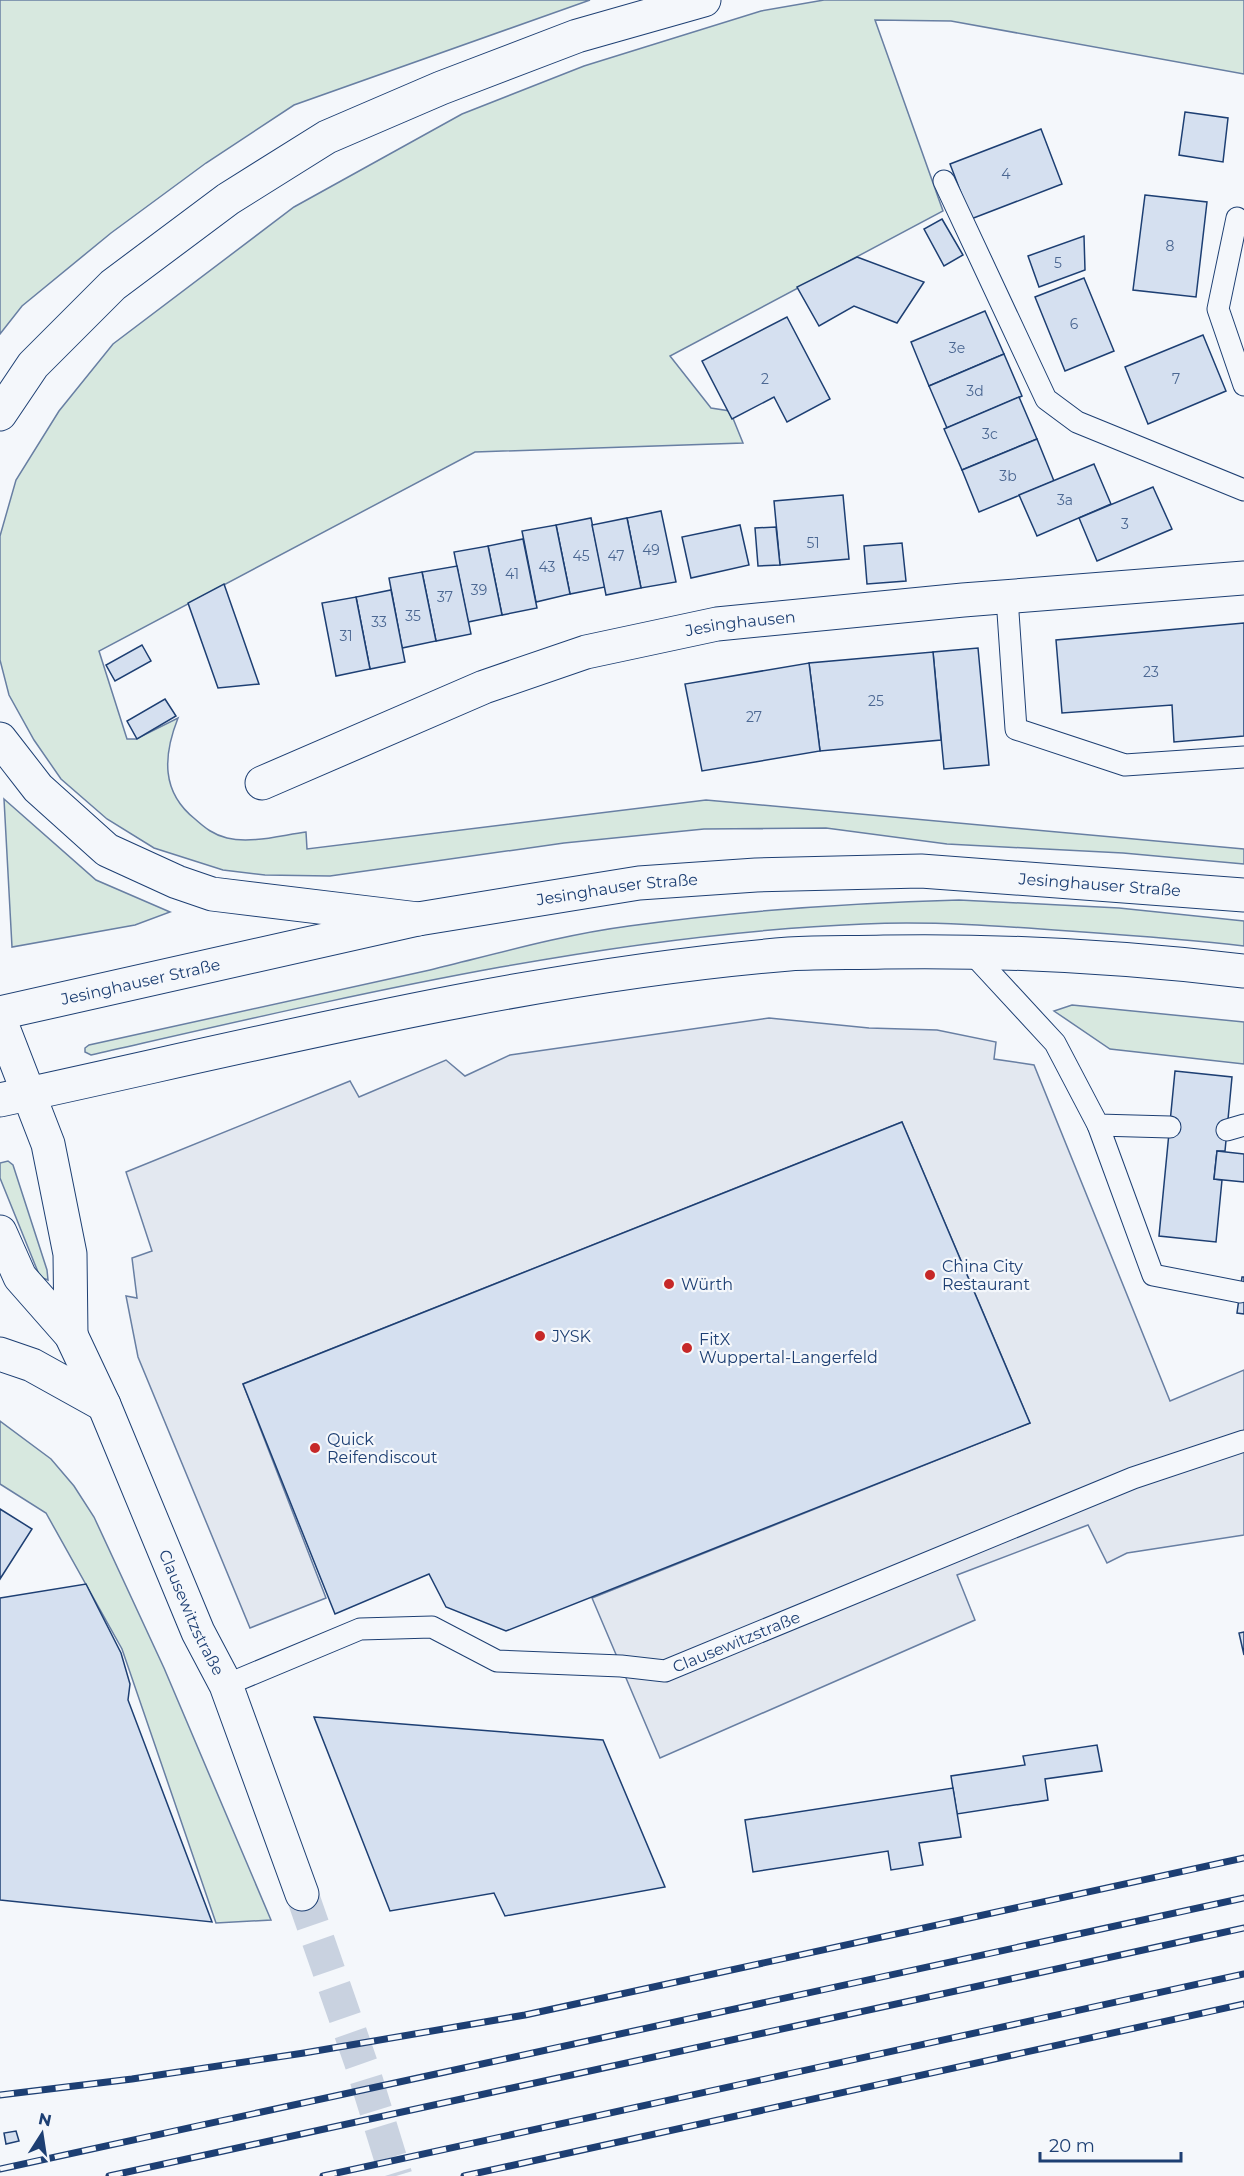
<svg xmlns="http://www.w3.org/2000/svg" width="1244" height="2176" font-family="Montserrat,sans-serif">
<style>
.green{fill:#d7e8df;stroke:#687fa3;stroke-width:1.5}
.parking{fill:#e3e8f0;stroke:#687fa3;stroke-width:1.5}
.building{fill:#d5e0f0;stroke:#1d3f73;stroke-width:1.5}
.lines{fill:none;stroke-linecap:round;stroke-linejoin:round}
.tertiary-tunnel{stroke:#c9d2e0;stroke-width:33;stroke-dasharray:33 16;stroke-linecap:butt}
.service-casing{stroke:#1d3f73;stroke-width:23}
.minor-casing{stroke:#1d3f73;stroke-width:35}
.tertiary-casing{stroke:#1d3f73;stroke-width:35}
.primary-casing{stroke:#1d3f73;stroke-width:35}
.motorway-casing{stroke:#1d3f73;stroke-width:35}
.service{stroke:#f4f7fb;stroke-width:21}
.minor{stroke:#f4f7fb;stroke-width:33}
.tertiary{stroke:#f4f7fb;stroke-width:33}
.primary{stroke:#f4f7fb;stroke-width:33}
.motorway{stroke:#f4f7fb;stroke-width:33}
.rail-casing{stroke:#1d3f73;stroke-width:7}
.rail{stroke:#f4f7fb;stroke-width:4.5;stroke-dasharray:14;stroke-linecap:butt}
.poi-dot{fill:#c62828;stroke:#f4f7fb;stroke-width:2}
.labels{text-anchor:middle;stroke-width:4.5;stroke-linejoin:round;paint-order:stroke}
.number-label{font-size:14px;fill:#4b6792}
.street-label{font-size:16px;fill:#1d3f73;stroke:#f4f7fb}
.poi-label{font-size:16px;fill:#1d3f73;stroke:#f4f7fb;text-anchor:start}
</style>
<rect width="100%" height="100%" fill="#f4f7fb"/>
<g class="green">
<path d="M 0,0 L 590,0 L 294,105 L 206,163 L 111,233 L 22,306 L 0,334 Z"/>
<path d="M 824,0 L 1244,0 L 1244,74 L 951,21 L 875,20 L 943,211 L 670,356 L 711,408 L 730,411 L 743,443 L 475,452 L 99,651 L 127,739 L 136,739 L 178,718 C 163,756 161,792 195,819 C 205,828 214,835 227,838 C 251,844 282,835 306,832 L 307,849 L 706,800 L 1244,849 L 1244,864 L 1123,853 L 947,844 L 826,828 L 704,829 L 564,843 L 330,876 L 265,875 L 223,870 L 154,848 L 107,819 L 61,779 L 34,740 L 9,695 L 0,660 L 0,536 L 16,480 L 59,411 L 113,344 L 294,207 L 462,114 L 584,66 L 761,11 Z"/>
<path d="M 4,799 L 96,880 L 170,912 L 135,925 L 12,947 Z"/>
<path d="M 959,900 L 1119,908 L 1244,921 L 1244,946 C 1186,939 1127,935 1069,931 C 1001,926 932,921 864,924 C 602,935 346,997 91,1055 L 85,1052 L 85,1048 L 89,1045 C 202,1020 316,996 430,970 C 496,954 561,935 629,926 C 738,911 849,903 959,900 Z"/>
<path d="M 1072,1005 L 1244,1022 L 1244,1064 L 1110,1049 L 1054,1011 Z"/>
<path d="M 8,1161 L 13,1165 L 47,1270 L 48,1280 L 40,1277 L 0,1178 L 0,1163 Z"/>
<path d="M 0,1421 L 51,1459 L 74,1486 L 94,1517 L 164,1668 L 271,1920 L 216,1923 L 122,1649 L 46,1513 L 0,1484 Z"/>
</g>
<path class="parking" d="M 769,1018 L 869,1028 L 937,1030 L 996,1042 L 994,1059 L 1034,1065 L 1170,1401 L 1244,1370 L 1244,1535 L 1127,1553 L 1107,1563 L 1088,1525 L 957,1575 L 975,1620 L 660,1758 L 592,1598 L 1030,1423 L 902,1122 L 243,1384 L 326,1598 L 250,1628 L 138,1357 L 126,1296 L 137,1298 L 132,1258 L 152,1251 L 126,1172 L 350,1081 L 359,1097 L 446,1060 L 465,1076 L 510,1055 Z"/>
<g class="building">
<path d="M 1185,112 L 1228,118 L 1223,162 L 1179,155 Z"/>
<path d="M 1041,129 L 1062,184 L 971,219 L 950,164 Z"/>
<path d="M 1145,195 L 1207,202 L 1196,297 L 1133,290 Z"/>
<path d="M 942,219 L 963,255 L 944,266 L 924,229 Z"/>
<path d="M 1084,236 L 1085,270 L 1039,287 L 1028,256 Z"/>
<path d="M 857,257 L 924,282 L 897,323 L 854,306 L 819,326 L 797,287 Z"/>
<path d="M 1084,278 L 1114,351 L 1065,371 L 1035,297 Z"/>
<path d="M 985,311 L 1004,354 L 929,386 L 911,342 Z"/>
<path d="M 787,317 L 830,399 L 787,422 L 774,397 L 732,419 L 702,361 Z"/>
<path d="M 1203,335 L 1226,391 L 1148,424 L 1125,367 Z"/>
<path d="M 1004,354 L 1022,396 L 947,428 L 929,386 Z"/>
<path d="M 1019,397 L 1037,439 L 962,470 L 944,429 Z"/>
<path d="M 1037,439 L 1054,481 L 979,512 L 962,470 Z"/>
<path d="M 1094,464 L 1111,504 L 1037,536 L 1019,495 Z"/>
<path d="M 1153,487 L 1172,529 L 1097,561 L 1079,518 Z"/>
<path d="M 843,495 L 849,559 L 780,565 L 774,501 Z"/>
<path d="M 661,511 L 676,582 L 641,588 L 627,518 Z"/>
<path d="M 591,518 L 605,587 L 570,594 L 556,525 Z"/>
<path d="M 627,518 L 641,588 L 606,595 L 592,525 Z"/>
<path d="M 556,525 L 570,594 L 536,602 L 522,531 Z"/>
<path d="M 740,525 L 749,565 L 691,578 L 682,537 Z"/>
<path d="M 776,527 L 780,565 L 758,566 L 755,528 Z"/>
<path d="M 523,539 L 537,608 L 502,615 L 488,546 Z"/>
<path d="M 902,543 L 906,581 L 867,584 L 864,546 Z"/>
<path d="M 488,546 L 502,615 L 468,622 L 454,552 Z"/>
<path d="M 457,566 L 471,634 L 436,641 L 422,572 Z"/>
<path d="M 422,572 L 436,641 L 402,648 L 389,578 Z"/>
<path d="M 224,584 L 259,684 L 218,688 L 188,603 Z"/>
<path d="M 391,590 L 405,662 L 370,669 L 356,597 Z"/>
<path d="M 356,597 L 370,669 L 336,676 L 322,603 Z"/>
<path d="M 1244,623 L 1244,736 L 1174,742 L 1172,705 L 1062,713 L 1056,640 Z"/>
<path d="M 142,645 L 151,661 L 115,681 L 106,665 Z"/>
<path d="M 978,648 L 989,765 L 944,769 L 933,652 Z"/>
<path d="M 933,652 L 941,740 L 820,751 L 809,663 Z"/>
<path d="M 809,663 L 820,751 L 702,771 L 685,684 Z"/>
<path d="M 165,699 L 176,716 L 137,739 L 127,721 Z"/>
<path d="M 1175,1071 L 1232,1077 L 1225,1151 L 1217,1151 L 1214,1179 L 1222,1180 L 1216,1242 L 1159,1236 Z"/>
<path d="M 902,1122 L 1030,1423 L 506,1631 L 446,1607 L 429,1574 L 335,1614 L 243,1384 Z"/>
<path d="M 1217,1151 L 1244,1154 L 1244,1182 L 1214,1179 Z"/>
<path d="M 1242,1277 L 1244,1277 L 1244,1314 L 1237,1313 Z"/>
<path d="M 0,1509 L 32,1529 L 0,1579 Z"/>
<path d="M 86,1584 L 121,1653 L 130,1684 L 128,1700 L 212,1922 L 0,1900 L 0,1598 Z"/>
<path d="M 1244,1632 L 1244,1655 L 1239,1633 Z"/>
<path d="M 314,1717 L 603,1740 L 665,1887 L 505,1916 L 494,1893 L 390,1911 Z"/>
<path d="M 1097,1745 L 1102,1771 L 1045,1779 L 1048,1800 L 957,1814 L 951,1776 L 1025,1765 L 1023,1756 Z"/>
<path d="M 953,1788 L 961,1837 L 919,1843 L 923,1865 L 891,1870 L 888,1851 L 753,1872 L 745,1820 Z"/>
<path d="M 16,2131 L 19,2141 L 6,2144 L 4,2133 Z"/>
</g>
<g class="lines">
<path class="tertiary-tunnel" d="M 302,1894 L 362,2066 L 396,2176"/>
<g class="service-casing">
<g id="service">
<path d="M 944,181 L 1046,399 L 1077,422 L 1244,490"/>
<path d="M 1237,218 L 1218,309 L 1244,385"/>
<path d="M 1007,598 L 1016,729 L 1125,765 L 1244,757"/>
<path d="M 970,951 L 1055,1043 L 1098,1125 L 1170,1127"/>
<path d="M 1098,1125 L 1153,1275 L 1240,1292"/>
<path d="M 1227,1130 L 1244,1125"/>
<path id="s1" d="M 226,1685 L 360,1629 L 432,1627 L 497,1661 L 621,1666 L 665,1671 L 1133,1478 L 1244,1441"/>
</g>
</g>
<g class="minor-casing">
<g id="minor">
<path id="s2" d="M 262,783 L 484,687 L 586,652 L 717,624 L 963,600 L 1244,578"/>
</g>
</g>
<g class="tertiary-casing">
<g id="tertiary">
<path d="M 0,1020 L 48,1144 L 70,1254 L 71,1335"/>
<path id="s3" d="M 0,1232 L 20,1277 L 71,1335 L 104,1405 L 198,1632 L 226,1685 L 302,1894"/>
<path d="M 0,1354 L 32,1365 L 104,1405"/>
</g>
</g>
<g class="primary-casing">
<g id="primary">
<path id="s4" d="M 0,1013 L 418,919 L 639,883 L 756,875 L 921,871 L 1244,895"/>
<path d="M 0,1100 C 260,1044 524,976 789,954 C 821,952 853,953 884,952 C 1005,950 1125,957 1244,971"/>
</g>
</g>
<g class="motorway-casing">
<g id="motorway">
<path d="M 0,414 L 33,365 L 113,285 L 228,199 L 327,137 L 441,88 L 577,36 L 704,0"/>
<path d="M 0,739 L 38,788 L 107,850 L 177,882 L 212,894 L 418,919"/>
</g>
</g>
<use href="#service" class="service"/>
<use href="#minor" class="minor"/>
<use href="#tertiary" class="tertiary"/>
<use href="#primary" class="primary"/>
<use href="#motorway" class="motorway"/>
<g class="rail-casing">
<g id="rail">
<path d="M 0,2095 L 132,2079 L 304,2053 L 525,2015 L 1244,1858"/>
<path d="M 0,2169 L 1244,1898"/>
<path d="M 109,2176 L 1244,1928"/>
<path d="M 323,2176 L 1244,1974"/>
<path d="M 464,2176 L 1244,2004"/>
</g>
</g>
<use href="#rail" class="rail"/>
</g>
<g class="poi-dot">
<circle cx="930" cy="1275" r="6"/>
<circle cx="669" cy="1284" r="6"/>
<circle cx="540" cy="1336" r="6"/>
<circle cx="687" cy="1348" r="6"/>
<circle cx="315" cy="1448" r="6"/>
</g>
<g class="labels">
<g class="number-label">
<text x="1006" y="179">4</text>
<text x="1170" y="251">8</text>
<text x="1058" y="268">5</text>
<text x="1074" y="329">6</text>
<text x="957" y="353">3e</text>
<text x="765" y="384">2</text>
<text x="1176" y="384">7</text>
<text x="975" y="396">3d</text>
<text x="990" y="439">3c</text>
<text x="1008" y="481">3b</text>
<text x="1065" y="505">3a</text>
<text x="1125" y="529">3</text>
<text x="813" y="548">51</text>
<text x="651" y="555">49</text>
<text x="581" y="561">45</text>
<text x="616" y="561">47</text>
<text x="547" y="572">43</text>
<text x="512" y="579">41</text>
<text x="479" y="595">39</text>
<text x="445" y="602">37</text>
<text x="413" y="621">35</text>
<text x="379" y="627">33</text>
<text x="346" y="641">31</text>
<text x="1151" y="677">23</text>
<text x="876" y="706">25</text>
<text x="754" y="722">27</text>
</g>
<g class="street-label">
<text dy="6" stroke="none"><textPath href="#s2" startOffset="507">Jesinghausen</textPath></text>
<text dy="6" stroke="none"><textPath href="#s4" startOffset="1114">Jesinghauser Straße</textPath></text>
<text dy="6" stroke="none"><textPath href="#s4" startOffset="630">Jesinghauser Straße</textPath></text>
<text dy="6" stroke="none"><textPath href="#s4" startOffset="144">Jesinghauser Straße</textPath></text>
<text dy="6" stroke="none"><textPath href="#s3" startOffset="429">Clausewitzstraße</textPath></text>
<text dy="6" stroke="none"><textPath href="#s1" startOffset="536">Clausewitzstraße</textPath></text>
</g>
<g class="poi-label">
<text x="942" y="1272">China City<tspan x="942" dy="18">Restaurant</tspan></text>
<text x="681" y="1290">Würth</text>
<text x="552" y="1342">JYSK</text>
<text x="699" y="1345">FitX<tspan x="699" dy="18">Wuppertal-Langerfeld</tspan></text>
<text x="327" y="1445">Quick<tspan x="327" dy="18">Reifendiscout</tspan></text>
</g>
</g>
<g transform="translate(42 2134) rotate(12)" stroke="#f4f7fb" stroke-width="4.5" paint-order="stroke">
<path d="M0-4.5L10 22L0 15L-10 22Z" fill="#1d3f73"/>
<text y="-9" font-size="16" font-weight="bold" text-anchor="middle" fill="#1d3f73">N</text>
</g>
<path d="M1040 2152v9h141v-9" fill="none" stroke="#1d3f73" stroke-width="3"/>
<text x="1049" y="2152" font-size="18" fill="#1d3f73" stroke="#f4f7fb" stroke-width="4.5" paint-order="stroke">20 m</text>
</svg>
